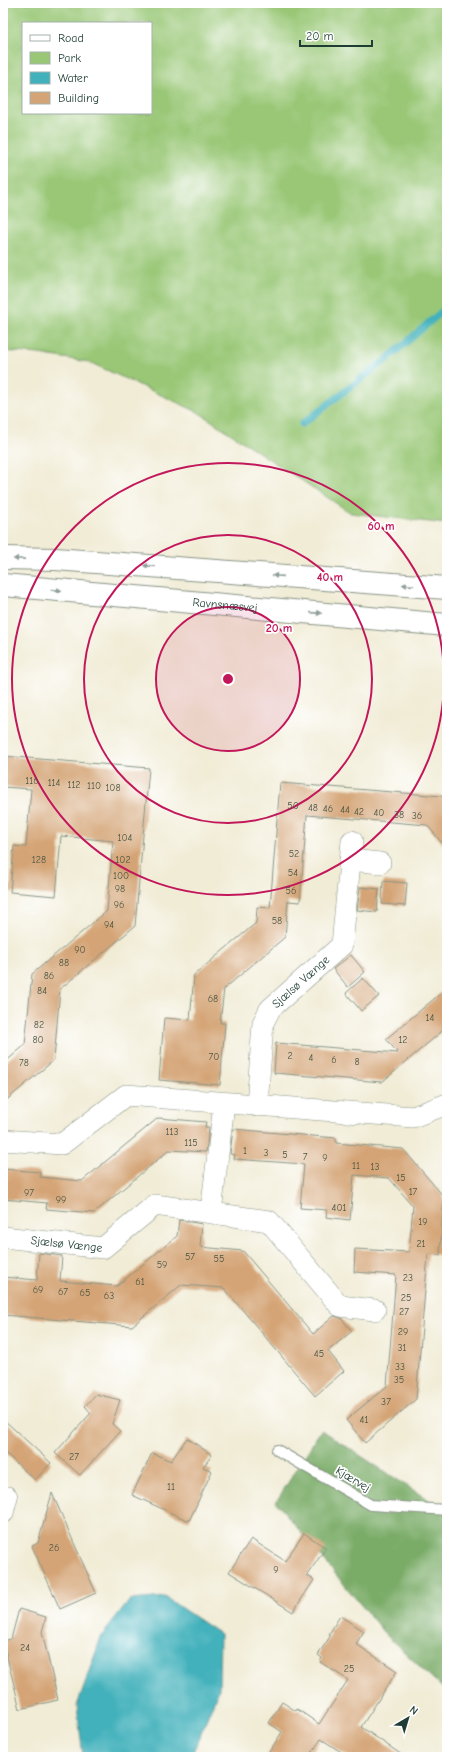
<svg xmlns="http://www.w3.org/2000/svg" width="450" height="1760" font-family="'Comic Neue',sans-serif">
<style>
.green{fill:#99c776;stroke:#5c8255;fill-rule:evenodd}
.forest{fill:#7aac67;stroke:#4c744e}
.water{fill:#42b1bb;stroke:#307778}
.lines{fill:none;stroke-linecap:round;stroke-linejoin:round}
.stream{stroke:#42b1bb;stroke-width:7}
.building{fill:#d4a476}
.lane-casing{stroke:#889485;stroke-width:12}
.street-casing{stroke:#889485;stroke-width:22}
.secondary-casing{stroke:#889485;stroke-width:24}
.lane{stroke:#fff;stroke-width:10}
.street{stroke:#fff;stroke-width:21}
.secondary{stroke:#fff;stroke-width:22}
.oneway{fill:#8f9e9a}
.ring{fill:none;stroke:#c2185b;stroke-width:2}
.labels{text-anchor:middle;stroke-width:3.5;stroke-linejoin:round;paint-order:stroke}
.number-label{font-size:10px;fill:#4c5744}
.street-label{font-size:12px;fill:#1f3d34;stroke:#fff}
.centre{fill:#c2185b;stroke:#fff;stroke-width:2}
.ring-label{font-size:12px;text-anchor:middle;font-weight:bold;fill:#c2185b;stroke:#fff;stroke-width:3.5;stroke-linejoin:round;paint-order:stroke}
</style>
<rect width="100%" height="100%" fill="#fff"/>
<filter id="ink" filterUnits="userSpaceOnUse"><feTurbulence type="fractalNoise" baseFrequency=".025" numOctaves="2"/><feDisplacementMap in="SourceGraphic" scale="8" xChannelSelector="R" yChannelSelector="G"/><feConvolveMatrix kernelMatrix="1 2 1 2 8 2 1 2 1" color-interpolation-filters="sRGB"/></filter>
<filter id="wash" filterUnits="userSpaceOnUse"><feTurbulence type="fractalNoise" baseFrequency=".012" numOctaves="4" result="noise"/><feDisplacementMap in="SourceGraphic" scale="16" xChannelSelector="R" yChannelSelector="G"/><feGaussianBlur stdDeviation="0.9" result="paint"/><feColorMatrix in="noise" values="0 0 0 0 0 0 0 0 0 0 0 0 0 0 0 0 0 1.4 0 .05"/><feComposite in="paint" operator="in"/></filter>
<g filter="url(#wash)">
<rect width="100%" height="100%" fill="#f1ecd6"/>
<path class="green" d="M 3,3 L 447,3 L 447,524 L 351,513 L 198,412 L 89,362 L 39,354 L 3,351 ZM 23,23 L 151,23 L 151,113 L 23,113 Z"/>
<path class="forest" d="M 321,1430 L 447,1512 L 447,1692 L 385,1634 L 276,1502 Z"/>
<path class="water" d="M 165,1597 L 220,1634 L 219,1689 L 191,1757 L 83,1757 L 77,1706 L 101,1637 L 130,1600 Z"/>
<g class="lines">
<path class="stream" d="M 302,424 L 386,360 L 447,307"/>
</g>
<g id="blocks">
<g class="building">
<path d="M 3,756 L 149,768 L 135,926 L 60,989 L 54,1060 L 3,1103 L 3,1064 L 25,1045 L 32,974 L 107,911 L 113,841 L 61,836 L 56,896 L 10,892 L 14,846 L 26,847 L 31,789 L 3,787 Z"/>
<path d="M 280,783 L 442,796 L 447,802 L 447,849 L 427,825 L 307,815 L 300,902 L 288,901 L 285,937 L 224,989 L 220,1023 L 225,1023 L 220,1085 L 159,1080 L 164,1018 L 190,1020 L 194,975 L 256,923 L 257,907 L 270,908 Z"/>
<path d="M 383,881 L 407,883 L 405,906 L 382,904 Z"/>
<path d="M 360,887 L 379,889 L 377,912 L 357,910 Z"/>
<path d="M 351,955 L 365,972 L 348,987 L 333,969 Z"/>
<path d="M 363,978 L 379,996 L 361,1011 L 346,993 Z"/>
<path d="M 447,988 L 447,1027 L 382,1082 L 274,1073 L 276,1043 L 398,1053 L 386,1039 Z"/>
<path d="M 158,1118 L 206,1122 L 205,1127 L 209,1127 L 206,1152 L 169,1150 L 94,1213 L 46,1209 L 47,1203 L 3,1199 L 3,1169 L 40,1172 L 40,1177 L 82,1181 Z"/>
<path d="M 233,1129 L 336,1138 L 336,1143 L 403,1149 L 444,1197 L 440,1255 L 428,1254 L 416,1399 L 365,1443 L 346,1420 L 387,1386 L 396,1275 L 354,1272 L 355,1249 L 409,1252 L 413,1206 L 389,1178 L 354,1175 L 350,1220 L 326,1217 L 327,1210 L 300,1208 L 304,1164 L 234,1159 L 235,1155 L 230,1154 Z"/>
<path d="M 179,1220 L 202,1224 L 200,1247 L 243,1251 L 313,1334 L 334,1316 L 341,1318 L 352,1331 L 328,1351 L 344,1371 L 315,1396 L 224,1288 L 181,1285 L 132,1326 L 3,1315 L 3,1277 L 37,1280 L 39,1253 L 62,1256 L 60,1281 L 117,1286 L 177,1236 Z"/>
<path d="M 96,1394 L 120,1400 L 112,1424 L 120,1431 L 80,1475 L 55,1453 L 91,1413 L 85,1406 Z"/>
<path d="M 3,1419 L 51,1463 L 35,1480 L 3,1451 Z"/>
<path d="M 187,1438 L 212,1455 L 203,1467 L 212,1471 L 189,1521 L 132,1495 L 152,1453 L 171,1461 Z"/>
<path d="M 52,1493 L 96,1593 L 60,1609 L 32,1546 L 38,1543 Z"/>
<path d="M 304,1533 L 326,1548 L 307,1575 L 314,1580 L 293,1612 L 229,1572 L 251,1539 L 285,1561 Z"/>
<path d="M 19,1609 L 46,1617 L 42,1632 L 58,1700 L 20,1709 L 3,1641 L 11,1639 Z"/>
<path d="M 340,1616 L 364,1631 L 356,1644 L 397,1671 L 361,1727 L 405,1757 L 349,1757 L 321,1739 L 309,1757 L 266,1757 L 282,1732 L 269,1723 L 282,1702 L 296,1711 L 297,1709 L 319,1724 L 348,1680 L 320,1662 L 322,1658 L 318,1655 L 331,1635 L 329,1634 Z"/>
</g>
</g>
</g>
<g filter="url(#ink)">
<use href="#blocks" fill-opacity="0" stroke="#889485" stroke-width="1"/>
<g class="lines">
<g class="lane-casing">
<path id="lane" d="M 277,1450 L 371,1505 L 447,1510"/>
</g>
<g class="street-casing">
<g id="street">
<path d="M 350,860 L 380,863"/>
<path id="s1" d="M 257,1106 L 263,1023 L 270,1009 L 342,945 L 352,841"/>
<path d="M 3,1140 L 62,1144 L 126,1095 L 413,1117 L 447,1104"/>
<path d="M 211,1212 L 224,1104"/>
<path id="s2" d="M 3,1237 L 103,1248 L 155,1205 L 269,1221 L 340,1306 L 375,1310"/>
<path d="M 3,1513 L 7,1497"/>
</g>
</g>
<g class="secondary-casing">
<g id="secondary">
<path d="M 3,558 L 55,559 L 447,588"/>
<path id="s3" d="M 3,585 L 447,625"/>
</g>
</g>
<use href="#lane" class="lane"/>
<use href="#street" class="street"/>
<use href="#secondary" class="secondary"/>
</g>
<defs><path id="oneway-solid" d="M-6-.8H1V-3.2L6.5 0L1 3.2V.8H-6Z"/></defs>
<g class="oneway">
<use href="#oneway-solid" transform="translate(19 559) rotate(-179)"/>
<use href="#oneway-solid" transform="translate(149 566) rotate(-176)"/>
<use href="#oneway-solid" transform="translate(278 576) rotate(-176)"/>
<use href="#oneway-solid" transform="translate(408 585) rotate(-176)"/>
<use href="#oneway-solid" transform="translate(56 590) rotate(5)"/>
<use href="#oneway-solid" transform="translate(316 613) rotate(5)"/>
</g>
</g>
<circle cx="228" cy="679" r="72" fill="#c2185b" fill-opacity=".12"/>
<g class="ring">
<circle cx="228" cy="679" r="72"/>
<circle cx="228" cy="679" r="144"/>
<circle cx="228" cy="679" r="216"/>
</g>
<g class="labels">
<g class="number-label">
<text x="32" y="784">116</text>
<text x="54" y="786">114</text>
<text x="74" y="788">112</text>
<text x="94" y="789">110</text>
<text x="113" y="791">108</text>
<text x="293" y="809">50</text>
<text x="313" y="811">48</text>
<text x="328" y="812">46</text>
<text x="345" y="813">44</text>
<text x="359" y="815">42</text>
<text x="379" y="816">40</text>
<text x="399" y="818">38</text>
<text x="417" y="819">36</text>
<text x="125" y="841">104</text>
<text x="294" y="857">52</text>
<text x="39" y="863">128</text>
<text x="123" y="863">102</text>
<text x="293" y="876">54</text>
<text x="121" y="879">100</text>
<text x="120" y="892">98</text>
<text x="291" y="894">56</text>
<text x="119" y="908">96</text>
<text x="277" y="924">58</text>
<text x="109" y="928">94</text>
<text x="80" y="953">90</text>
<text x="64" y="966">88</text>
<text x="49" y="979">86</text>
<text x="42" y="994">84</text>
<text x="213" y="1002">68</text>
<text x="430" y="1021">14</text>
<text x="39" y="1028">82</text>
<text x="38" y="1043">80</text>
<text x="403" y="1043">12</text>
<text x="290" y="1059">2</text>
<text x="214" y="1060">70</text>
<text x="311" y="1061">4</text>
<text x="334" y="1063">6</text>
<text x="357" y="1065">8</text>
<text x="24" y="1066">78</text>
<text x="172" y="1135">113</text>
<text x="191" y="1146">115</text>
<text x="245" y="1154">1</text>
<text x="266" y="1156">3</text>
<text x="285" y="1158">5</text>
<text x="305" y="1160">7</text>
<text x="325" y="1161">9</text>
<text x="356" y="1169">11</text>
<text x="375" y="1170">13</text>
<text x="401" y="1181">15</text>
<text x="413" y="1195">17</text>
<text x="29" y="1196">97</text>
<text x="61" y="1203">99</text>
<text x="339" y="1211">401</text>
<text x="423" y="1225">19</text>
<text x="421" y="1247">21</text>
<text x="190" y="1260">57</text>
<text x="219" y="1262">55</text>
<text x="162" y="1268">59</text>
<text x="408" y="1281">23</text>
<text x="140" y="1285">61</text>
<text x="38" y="1293">69</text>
<text x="63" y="1295">67</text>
<text x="85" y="1296">65</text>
<text x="109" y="1299">63</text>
<text x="406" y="1301">25</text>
<text x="404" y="1315">27</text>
<text x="403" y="1335">29</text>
<text x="402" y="1351">31</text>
<text x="319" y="1357">45</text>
<text x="400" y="1370">33</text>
<text x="399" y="1383">35</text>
<text x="386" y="1405">37</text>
<text x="364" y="1423">41</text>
<text x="74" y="1460">27</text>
<text x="171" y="1490">11</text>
<text x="54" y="1551">26</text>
<text x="276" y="1573">9</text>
<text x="25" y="1651">24</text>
<text x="349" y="1672">25</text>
</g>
<g class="street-label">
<text dy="4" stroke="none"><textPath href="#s3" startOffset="223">Ravnsnæsvej</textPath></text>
<text dy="4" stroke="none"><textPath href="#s1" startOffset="140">Sjælsø Vænge</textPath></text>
<text dy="4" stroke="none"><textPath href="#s2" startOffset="64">Sjælsø Vænge</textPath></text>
<text transform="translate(353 1479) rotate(31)" y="4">Kjærvej</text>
</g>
</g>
<circle cx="228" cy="679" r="6" class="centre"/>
<g class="ring-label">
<text x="381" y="530">60 m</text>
<text x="330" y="581">40 m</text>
<text x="279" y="632">20 m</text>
</g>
<rect width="450" height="1760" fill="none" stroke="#fff" stroke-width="16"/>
<rect x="22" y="22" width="130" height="92" fill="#ffffff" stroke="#a5b1ae"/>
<rect x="30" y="35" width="20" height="6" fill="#ffffff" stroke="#a5b1ae"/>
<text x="58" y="42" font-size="12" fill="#1f3d34">Road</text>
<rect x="30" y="52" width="20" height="12" fill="#99c776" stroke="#a5b1ae"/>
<text x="58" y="62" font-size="12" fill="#1f3d34">Park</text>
<rect x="30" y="72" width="20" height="12" fill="#42b1bb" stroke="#a5b1ae"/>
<text x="58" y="82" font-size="12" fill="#1f3d34">Water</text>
<rect x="30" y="92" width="20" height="12" fill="#d4a476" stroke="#a5b1ae"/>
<text x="58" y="102" font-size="12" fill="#1f3d34">Building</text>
<g transform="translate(408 1718) rotate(38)" stroke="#ffffff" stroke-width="3" paint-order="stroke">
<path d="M0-3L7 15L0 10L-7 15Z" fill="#1f3d34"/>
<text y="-6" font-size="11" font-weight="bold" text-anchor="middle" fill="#1f3d34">N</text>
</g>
<path d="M300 40v6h72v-6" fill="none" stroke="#1f3d34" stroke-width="2"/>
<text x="306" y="40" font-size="12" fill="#1f3d34" stroke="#ffffff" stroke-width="3" paint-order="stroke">20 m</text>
</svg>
